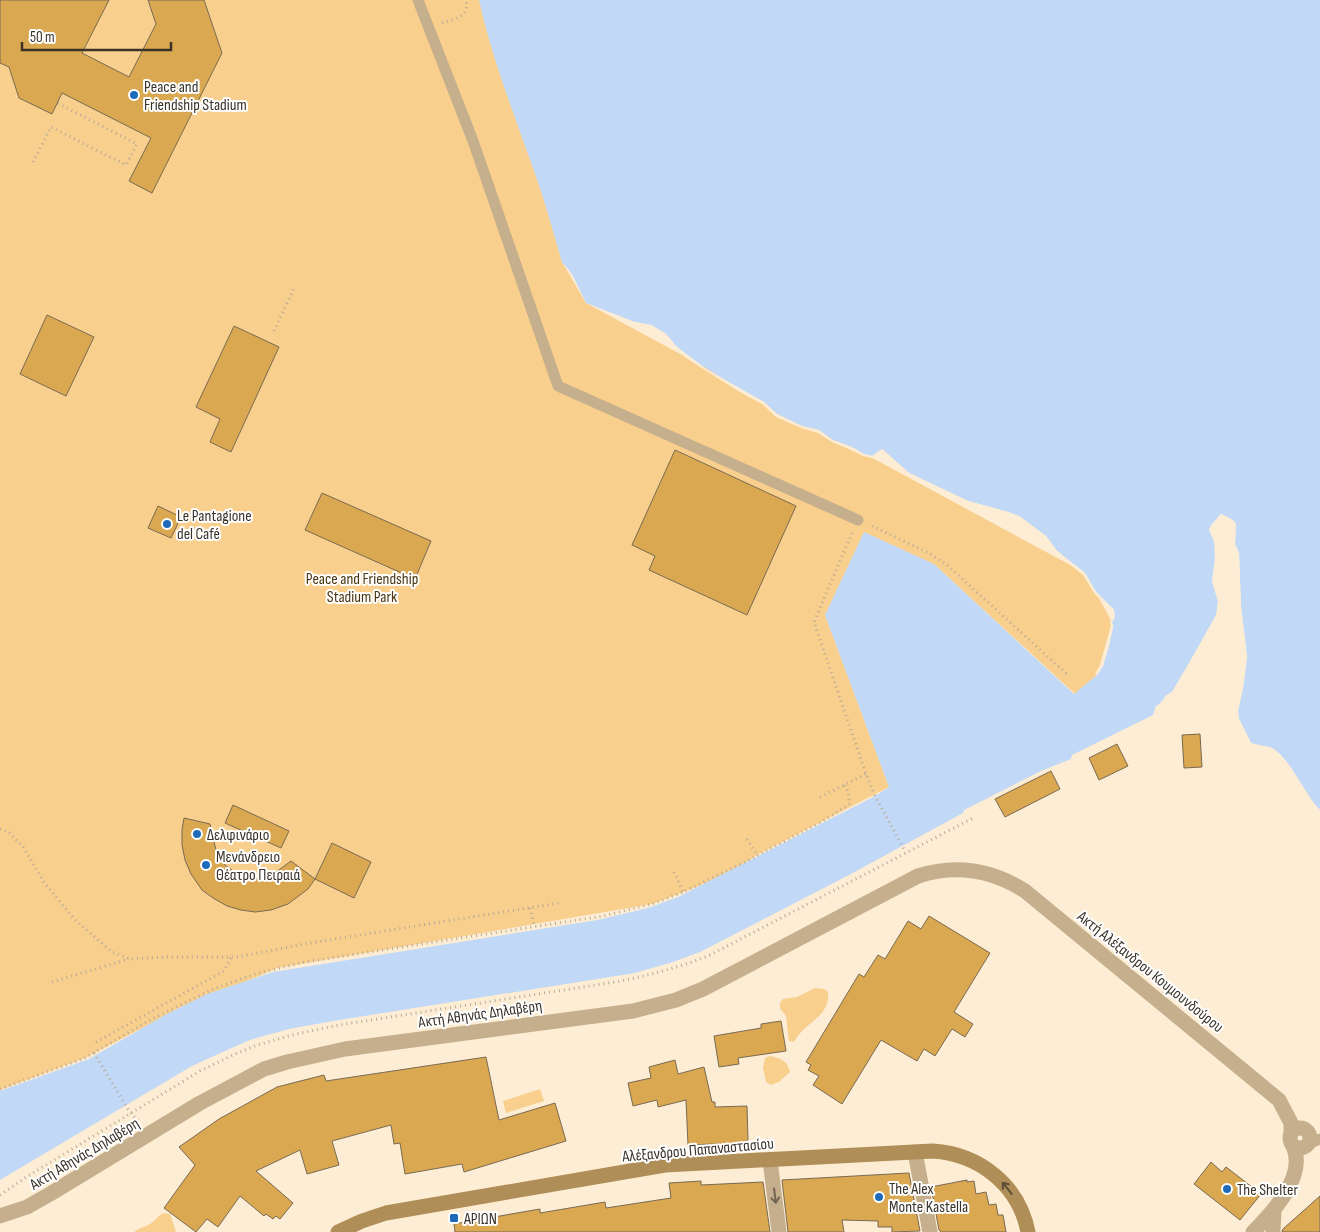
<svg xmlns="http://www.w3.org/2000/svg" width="1320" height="1232" font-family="'Sofia Sans Condensed',sans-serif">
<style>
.green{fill:#f8cf8d}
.water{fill:#c1d9f7}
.pier{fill:#fdedd4}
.building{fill:#daa850;stroke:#796a54}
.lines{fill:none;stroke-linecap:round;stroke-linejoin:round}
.path{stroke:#b7aa97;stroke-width:3;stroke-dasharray:1 4;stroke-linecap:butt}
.service{stroke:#c5af8c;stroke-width:11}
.pedestrian{stroke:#c5af8c;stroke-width:15}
.minor{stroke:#c5af8c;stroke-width:15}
.tertiary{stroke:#c5af8c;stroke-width:15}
.secondary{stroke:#b08e58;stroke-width:15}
.oneway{stroke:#5d4e38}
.oneway2{stroke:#716551}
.poi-dot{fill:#1d6bba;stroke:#fff;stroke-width:2}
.labels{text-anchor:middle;stroke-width:4;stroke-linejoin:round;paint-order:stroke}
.poi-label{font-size:16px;fill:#39332a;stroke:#fff;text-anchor:start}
.park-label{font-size:16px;fill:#4a3510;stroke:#fff}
.street-label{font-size:16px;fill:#39332a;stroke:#fff}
</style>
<rect width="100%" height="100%" fill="#fdedd4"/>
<g class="green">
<path d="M 0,0 L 488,0 L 562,262 L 586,303 L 1085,573 L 1112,622 L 1097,675 L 1075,694 L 934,564 L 825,615 L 889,787 L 757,855 C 726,877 687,891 652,904 L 277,968 L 148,1025 L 85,1058 L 0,1090 Z"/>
<path d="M 815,988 L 824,989 L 828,992 C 831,1017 804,1022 794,1042 L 789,1041 L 786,1016 L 780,1008 L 780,1003 L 783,999 L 797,997 Z"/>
<path d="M 770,1056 C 781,1059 787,1060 790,1072 L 779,1082 L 771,1085 L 766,1082 L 763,1068 L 765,1058 Z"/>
<path d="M 540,1089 L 544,1101 L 506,1113 L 503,1101 Z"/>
<path d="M 164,1213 L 170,1214 L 176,1232 L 134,1232 C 139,1228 145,1227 150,1224 C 156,1220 158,1215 164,1213 Z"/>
</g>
<path class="water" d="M 479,0 L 1320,0 L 1320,810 C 1303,792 1293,763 1274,749 C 1267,745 1258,747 1251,743 L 1239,719 L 1238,711 L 1243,688 L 1247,657 L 1241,606 L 1239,553 L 1235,544 L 1236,524 L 1233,520 L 1221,514 L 1211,525 L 1209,530 L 1214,537 L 1215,544 L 1216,569 L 1212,581 L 1218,601 L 1217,612 L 1215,619 L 1172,692 C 1165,696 1163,702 1156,706 L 1153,715 L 1072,755 L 1071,759 L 1041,771 L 964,810 L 963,813 L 849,875 L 700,952 L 673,962 L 635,973 L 333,1021 L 289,1029 L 250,1040 L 225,1051 L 192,1066 L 0,1180 L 0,1091 L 89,1059 L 165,1015 L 207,994 L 273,972 L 597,920 L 648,908 L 678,897 L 875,796 L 889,787 L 825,615 L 864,532 L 934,564 L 1074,694 L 1097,675 L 1103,666 L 1113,627 L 1112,622 L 1115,617 L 1114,610 L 1096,592 L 1085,573 L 1057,551 L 1046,536 L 1034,527 L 1019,516 L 1008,512 L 968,501 L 909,473 L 882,449 L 872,456 L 864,454 L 852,447 L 833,440 L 819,430 L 802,426 L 777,414 L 764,402 L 739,389 L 687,356 L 676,346 L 666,334 L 651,325 L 635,322 L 586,303 L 572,274 L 562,262 C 553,232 545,201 534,171 C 514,114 492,59 479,0 Z"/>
<g class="pier">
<path d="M 635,322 L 651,325 L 666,334 L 676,346 L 706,369 L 764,402 L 777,414 L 802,426 L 819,430 L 833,440 L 852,447 L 864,454 L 872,456 L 882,449 L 909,473 L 968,501 L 1008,512 L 1019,516 L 1034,527 L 1046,536 L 1057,551 L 1085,573 L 1096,592 L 1114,610 L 1112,622 L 1113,627 L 1109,646 L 1103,666 L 1097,675 L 1095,673 L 1101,665 L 1106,645 L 1111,627 L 1110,622 L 1112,617 L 1112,611 L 1094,593 L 1083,575 L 1055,553 L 1044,538 L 1033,529 L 1018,518 L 1008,514 L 967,504 L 908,475 L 881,452 L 872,458 L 863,456 L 851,450 L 832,442 L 818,433 L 801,428 L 776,417 L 762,404 L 738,391 L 686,358 L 674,348 L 664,336 L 650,327 L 633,324 Z"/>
<path d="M 1221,514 L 1229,518 L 1236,524 L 1235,544 L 1239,553 L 1241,606 L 1247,657 L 1243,688 L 1238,711 L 1239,719 L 1251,743 L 1272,748 L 1293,772 L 1310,800 L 1320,810 L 1320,812 L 1308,801 L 1280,759 L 1271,750 L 1253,747 L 1249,745 L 1236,720 L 1236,711 L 1241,687 L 1244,657 L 1238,606 L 1236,554 L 1233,544 L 1234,525 L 1224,517 L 1220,518 L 1212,530 L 1217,541 L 1216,564 L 1219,569 L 1215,581 L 1220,600 L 1217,619 L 1174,694 L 1167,698 L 1164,704 L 1163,702 L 1165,696 L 1172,692 L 1183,674 L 1216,615 L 1218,601 L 1212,581 L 1215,557 L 1214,541 L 1209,530 Z"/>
</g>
<g class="building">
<path d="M 0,0 L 109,0 L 82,53 L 129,77 L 156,24 L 148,0 L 204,0 L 222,53 L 152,193 L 129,181 L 151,138 L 62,93 L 52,114 L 19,98 L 9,67 L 0,63 Z"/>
<path d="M 47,315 L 94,337 L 66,396 L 20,374 Z"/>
<path d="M 234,326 L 279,347 L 231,452 L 210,442 L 220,419 L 196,407 Z"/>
<path d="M 675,450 L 796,506 L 747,615 L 649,570 L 655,556 L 632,545 Z"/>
<path d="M 322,493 L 431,541 L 415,579 L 305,530 Z"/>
<path d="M 158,506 L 181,517 L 171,538 L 148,528 Z"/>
<path d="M 1200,734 L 1202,767 L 1184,768 L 1182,735 Z"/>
<path d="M 1117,744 L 1128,766 L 1099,780 L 1089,758 Z"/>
<path d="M 1051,771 L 1060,789 L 1005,817 L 995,799 Z"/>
<path d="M 233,805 L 289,831 L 281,848 L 225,823 Z"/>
<path d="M 184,818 L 210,824 L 216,850 L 219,858 L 225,865 L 240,876 L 255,879 L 264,878 L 272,875 L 291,861 L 315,879 L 308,889 L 288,904 L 271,910 L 255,912 L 241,910 L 227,906 L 213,898 L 202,890 L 191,874 L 185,860 L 182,845 L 182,830 Z"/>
<path d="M 332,843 L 371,862 L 354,898 L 315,879 Z"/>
<path d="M 929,916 L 990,953 L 954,1012 L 973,1024 L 965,1037 L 952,1029 L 935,1056 L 924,1049 L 917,1061 L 881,1040 L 842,1104 L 813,1085 L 819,1076 L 808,1070 L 811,1065 L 806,1062 L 859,974 L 864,977 L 878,955 L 885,959 L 908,921 L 921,929 Z"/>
<path d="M 781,1021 L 786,1051 L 738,1058 L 739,1064 L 719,1067 L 714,1036 L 761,1028 L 761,1024 Z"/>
<path d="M 486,1057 L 499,1120 L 555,1103 L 566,1141 L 464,1172 L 462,1164 L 405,1174 L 400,1143 L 394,1144 L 391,1125 L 332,1141 L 339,1165 L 307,1174 L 300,1150 L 256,1171 L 293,1203 L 280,1219 L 276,1216 L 273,1219 L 266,1214 L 264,1216 L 240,1196 L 218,1227 L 207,1219 L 196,1232 L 164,1208 L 195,1165 L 179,1147 L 219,1119 L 277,1087 L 324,1075 L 326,1081 Z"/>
<path d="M 675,1060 L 678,1074 L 704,1067 L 712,1102 L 715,1102 L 715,1107 L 747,1106 L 748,1140 L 742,1143 L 688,1145 L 686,1100 L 658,1107 L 657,1100 L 633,1106 L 628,1083 L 651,1078 L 649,1067 Z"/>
<path d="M 1211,1162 L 1222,1172 L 1226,1167 L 1261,1194 L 1240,1220 L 1194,1184 Z"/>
<path d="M 909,1173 L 920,1231 L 892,1232 L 892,1227 L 878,1227 L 878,1221 L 842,1220 L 844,1232 L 788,1232 L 782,1180 Z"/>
<path d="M 967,1180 L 967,1182 L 974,1181 L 976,1194 L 986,1192 L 989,1205 L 996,1204 L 998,1215 L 1003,1215 L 1006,1232 L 941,1232 L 939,1230 L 931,1187 Z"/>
<path d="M 701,1181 L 701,1185 L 763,1182 L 770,1232 L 455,1232 L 454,1224 L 540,1209 L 540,1213 L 605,1202 L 606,1208 L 671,1198 L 669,1183 Z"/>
<path d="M 1320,1196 L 1320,1232 L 1282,1232 L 1283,1229 Z"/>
</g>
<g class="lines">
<g class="path">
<path d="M 442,23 C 455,19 470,17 466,0"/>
<path d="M 33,162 L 51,127 L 126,165 L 137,144 L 57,103"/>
<path d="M 274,331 L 295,286"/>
<path d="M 872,526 L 929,553 L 947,565 L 1069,676"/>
<path d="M 852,533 L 814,622 L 866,774 L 875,796 L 905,851"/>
<path d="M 820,797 L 866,774"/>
<path d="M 0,829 L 9,832 L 23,847 L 44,882 L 74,919 L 112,952 L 130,959 L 168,957 L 238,957 L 304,944 L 559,903"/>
<path d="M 747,839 L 757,855"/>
<path d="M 674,872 L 683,892"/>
<path d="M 530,908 L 534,926"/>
<path d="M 52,982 L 129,959"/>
<path d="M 96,1042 L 224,971 L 231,957"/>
<path d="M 94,1053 L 128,1109 L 138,1121"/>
<path d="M 0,1089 L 85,1058 L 150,1020 L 211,990 L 255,974 L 305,962 L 603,916 L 652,904 L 681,893 L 749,860 L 823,821 L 850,804 L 848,791 L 844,785"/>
<path d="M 0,1195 L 28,1176 L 200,1071 L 233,1055 L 257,1045 L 296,1034 L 339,1025 L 615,982 C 647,976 677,968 708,956 L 975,817"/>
</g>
<g class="service">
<path d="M 418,0 L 473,141 L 558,386 L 858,520"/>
<path d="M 1308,1144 L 1320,1139"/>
</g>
<path class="pedestrian" d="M 1273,1232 L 1274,1209"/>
<path class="minor" d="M 770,1160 L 779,1232"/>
<g class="tertiary">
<circle cx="1300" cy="1138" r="10"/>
<path d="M 915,1152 L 930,1232"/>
<path d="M 0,1216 L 27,1207 L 50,1194 L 200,1103 L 264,1069 L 287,1062 L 345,1049 L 633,1011 L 676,1000 L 703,989 L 918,876 C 956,864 992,870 1025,891 L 1279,1100 L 1291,1123 L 1291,1132"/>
<path d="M 1253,1232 C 1273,1212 1307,1176 1293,1146"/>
</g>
<path class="secondary" d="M 338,1232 L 362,1221 L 386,1213 L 665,1165 L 933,1151 C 979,1154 1019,1185 1028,1232"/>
</g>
<defs><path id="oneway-shaft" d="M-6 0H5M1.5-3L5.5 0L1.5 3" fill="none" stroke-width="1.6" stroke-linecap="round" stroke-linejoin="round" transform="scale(1.25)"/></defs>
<use class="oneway" href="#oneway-shaft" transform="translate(1007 1188) rotate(-129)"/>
<use class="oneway2" href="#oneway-shaft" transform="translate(775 1196) rotate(83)"/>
<g class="poi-dot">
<circle cx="134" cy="95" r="5"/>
<circle cx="167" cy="524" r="5"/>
<circle cx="197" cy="834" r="5"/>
<circle cx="206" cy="865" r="5"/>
<circle cx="1227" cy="1189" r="5"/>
<circle cx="879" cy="1197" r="5"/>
<rect x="449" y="1213" width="10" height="10" rx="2.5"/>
</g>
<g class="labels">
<g class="poi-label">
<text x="144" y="92">Peace and<tspan x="144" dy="18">Friendship Stadium</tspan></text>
<text x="177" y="521">Le Pantagione<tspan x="177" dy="18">del Café</tspan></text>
<text x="207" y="840">Δελφινάριο</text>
<text x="216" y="862">Μενάνδρειο<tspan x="216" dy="18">Θέατρο Πειραιά</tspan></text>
<text x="889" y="1194">The Alex<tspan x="889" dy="18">Monte Kastella</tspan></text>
<text x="1237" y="1195">The Shelter</text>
<text x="464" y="1224">ΑΡΙΩΝ</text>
</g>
<g class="park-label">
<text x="362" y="584">Peace and Friendship<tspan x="362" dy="18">Stadium Park</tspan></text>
</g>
<g class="street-label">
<text transform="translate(1151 971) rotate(39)" y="6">Ακτή Αλέξανδρου Κουμουνδούρου</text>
<text transform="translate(480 1013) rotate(-8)" y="6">Ακτή Αθηνάς Δηλαβέρη</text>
<text transform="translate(698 1149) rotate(-5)" y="6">Αλέξανδρου Παπαναστασίου</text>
<text transform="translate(84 1153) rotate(-31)" y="6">Ακτή Αθηνάς Δηλαβέρη</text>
</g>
</g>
<path d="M22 42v8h149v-8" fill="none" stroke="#39332a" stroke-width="2.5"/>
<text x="30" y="42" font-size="15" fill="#39332a" stroke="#ffffff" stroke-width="4" paint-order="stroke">50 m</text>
</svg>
